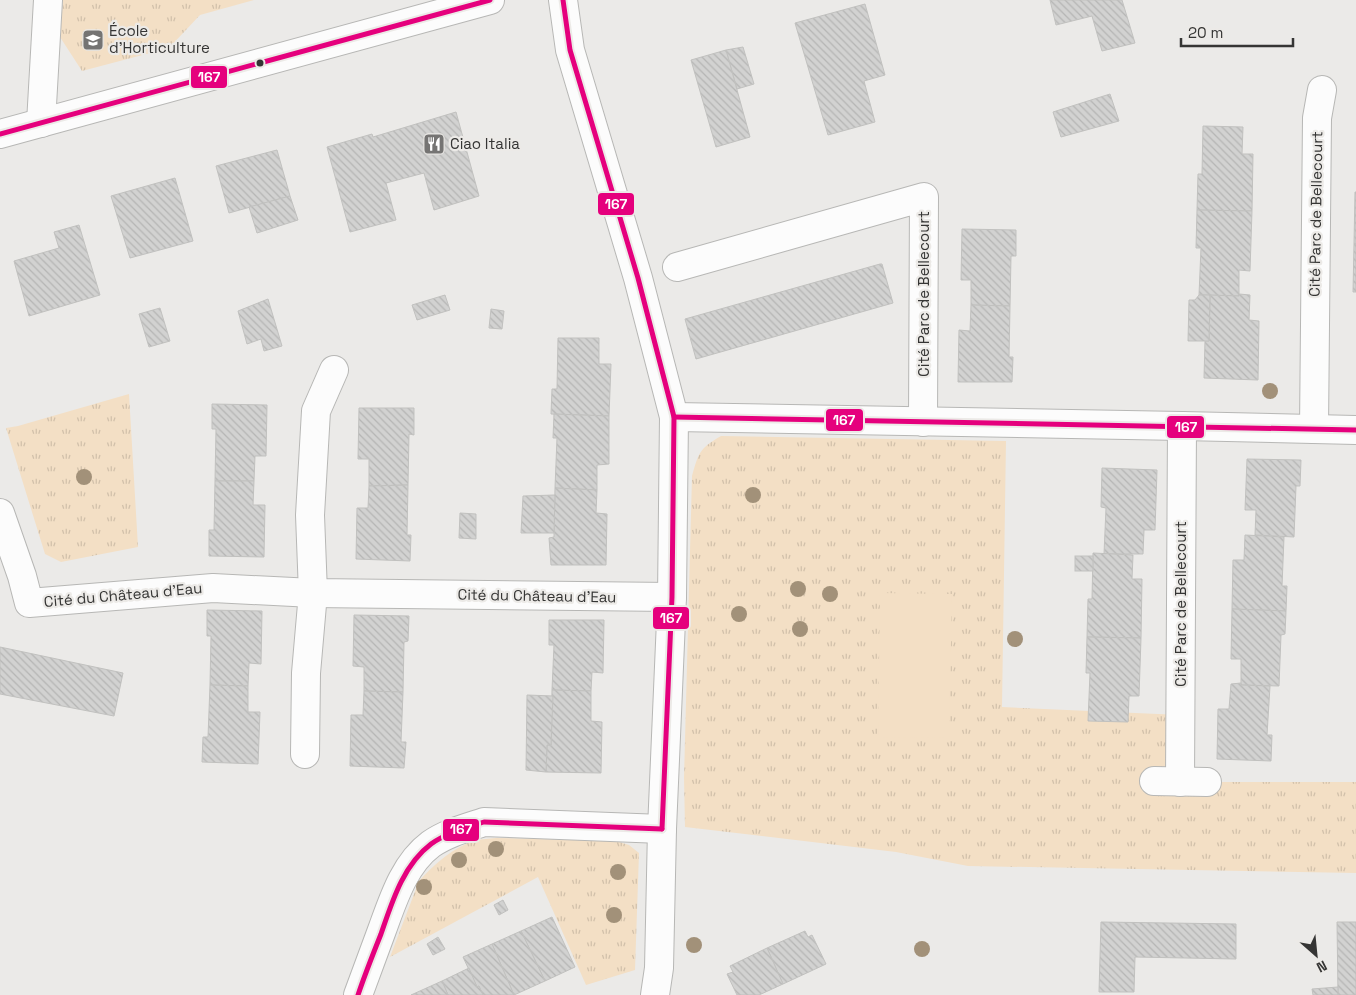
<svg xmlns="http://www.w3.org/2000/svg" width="1356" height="995" font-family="'Space Grotesk',sans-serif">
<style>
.grass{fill:url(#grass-tufts)}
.pitch{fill:#f3dfc5}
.building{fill:url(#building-back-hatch);stroke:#c1c1bf}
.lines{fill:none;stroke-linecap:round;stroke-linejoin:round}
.minor-casing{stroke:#b7b7b5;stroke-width:30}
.major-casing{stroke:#b7b7b5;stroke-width:30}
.minor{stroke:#fcfcfc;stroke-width:28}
.major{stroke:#fcfcfc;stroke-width:28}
.bus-1-casing{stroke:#eceae7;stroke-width:9}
.bus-1{stroke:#e5007d;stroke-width:5}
.tree{fill:#a29179}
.bus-dot{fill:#353534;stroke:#eceae7;stroke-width:2}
.labels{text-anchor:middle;stroke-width:4.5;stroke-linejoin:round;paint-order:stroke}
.poi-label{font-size:15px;fill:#353534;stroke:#eceae7;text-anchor:start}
.street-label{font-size:15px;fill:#353534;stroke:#eceae7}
.line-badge{stroke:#eceae7;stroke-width:2}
.badge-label{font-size:14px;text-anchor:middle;font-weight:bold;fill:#fff}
</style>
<defs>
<pattern id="grass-tufts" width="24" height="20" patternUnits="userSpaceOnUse" patternTransform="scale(1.25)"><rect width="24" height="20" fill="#f3dfc5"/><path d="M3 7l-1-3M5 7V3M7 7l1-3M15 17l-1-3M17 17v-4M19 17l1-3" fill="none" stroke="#d1c0aa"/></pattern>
<pattern id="building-back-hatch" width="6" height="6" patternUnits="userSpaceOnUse" patternTransform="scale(1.25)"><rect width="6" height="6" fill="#d2d2d1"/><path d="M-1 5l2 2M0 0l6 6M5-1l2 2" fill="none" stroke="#b5b5b4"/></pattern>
</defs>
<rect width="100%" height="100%" fill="#ebeae8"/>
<g class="grass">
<path d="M 63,0 L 254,0 L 200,15 L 169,48 L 82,71 L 60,37 Z"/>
<path d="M 129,394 L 138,547 L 61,562 L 45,554 L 6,428 L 18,426 Z"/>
<path d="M 721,436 L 1006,441 L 1002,707 L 1181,715 L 1181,782 L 1356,782 L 1356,873 L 968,866 L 896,852 L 685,827 L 684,778 L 692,476 C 699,452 699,449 721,436 Z"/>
<path d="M 496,838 L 616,841 L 629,845 L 639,853 L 635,970 L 586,985 L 538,877 L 390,957 L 419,881 C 434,864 454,847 476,840 C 482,839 489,839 496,838 Z"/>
</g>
<path class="pitch" d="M 880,593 L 952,594 L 949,738 L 878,737 Z"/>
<g class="building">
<path d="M 1050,0 L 1122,0 L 1135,43 L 1102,51 L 1092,16 L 1056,25 Z"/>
<path d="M 865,4 L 885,75 L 864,81 L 875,122 L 828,135 L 795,23 Z"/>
<path d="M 743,47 L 754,84 L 737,89 L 726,50 Z"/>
<path d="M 726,50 L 750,137 L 716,147 L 691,60 Z"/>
<path d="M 1110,94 L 1119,121 L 1061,137 L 1053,112 Z"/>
<path d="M 456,112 L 479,196 L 434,210 L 424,173 L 386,183 L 396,220 L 350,232 L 327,147 L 372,134 L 373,137 Z"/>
<path d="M 1203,126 L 1243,127 L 1242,154 L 1253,154 L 1252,211 L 1197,210 L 1198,174 L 1202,174 Z"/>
<path d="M 277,150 L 290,196 L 229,213 L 216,166 Z"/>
<path d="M 175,178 L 193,241 L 130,258 L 111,196 Z"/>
<path d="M 1355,192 L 1356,192 L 1356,244 L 1354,244 Z"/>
<path d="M 290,196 L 298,220 L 257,233 L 249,207 Z"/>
<path d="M 1197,210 L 1252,211 L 1250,271 L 1239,270 L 1239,296 L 1199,295 L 1201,248 L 1196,248 Z"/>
<path d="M 79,225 L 100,295 L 29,316 L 14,261 L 59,248 L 54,232 Z"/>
<path d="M 962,229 L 1016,230 L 1016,256 L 1011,256 L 1010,306 L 971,305 L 971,280 L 961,280 Z"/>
<path d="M 1354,244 L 1356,244 L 1356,292 L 1353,292 Z"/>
<path d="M 880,264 L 882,264 L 893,303 L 696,359 L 685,319 Z"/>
<path d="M 1239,294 L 1250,295 L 1249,320 L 1259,321 L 1258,380 L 1204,378 L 1205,341 L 1209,341 L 1210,295 L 1239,296 Z"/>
<path d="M 445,295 L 450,310 L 417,320 L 412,305 Z"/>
<path d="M 1199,295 L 1210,295 L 1209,341 L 1188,341 L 1189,300 L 1195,300 Z"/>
<path d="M 268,299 L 282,346 L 264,351 L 261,339 L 247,344 L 238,311 Z"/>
<path d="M 971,305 L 1010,306 L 1009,357 L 1013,357 L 1012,382 L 958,382 L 959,330 L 970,331 Z"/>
<path d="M 160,308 L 170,341 L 149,347 L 139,314 Z"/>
<path d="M 491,309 L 504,311 L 502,329 L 489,328 Z"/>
<path d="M 558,338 L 599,338 L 599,364 L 611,364 L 609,416 L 551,414 L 552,389 L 557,389 Z"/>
<path d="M 212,404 L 267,405 L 266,456 L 255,456 L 254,481 L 215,481 L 216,429 L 212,429 Z"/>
<path d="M 359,408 L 414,408 L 414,435 L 409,434 L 408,485 L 369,486 L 369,459 L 358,459 Z"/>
<path d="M 554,414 L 609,416 L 609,464 L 597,465 L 597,490 L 555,488 L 557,438 L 553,438 Z"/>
<path d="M 1247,459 L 1301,460 L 1300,486 L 1296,486 L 1294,537 L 1255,535 L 1256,510 L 1245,510 Z"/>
<path d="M 1102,468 L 1157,470 L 1155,530 L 1144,530 L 1143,554 L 1104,554 L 1106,508 L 1101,507 Z"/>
<path d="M 215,481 L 254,481 L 253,505 L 265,505 L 264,557 L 209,556 L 209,530 L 214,530 Z"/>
<path d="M 408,485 L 407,535 L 411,535 L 410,561 L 356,559 L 357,508 L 368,508 L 369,486 Z"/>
<path d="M 555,488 L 597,490 L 596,513 L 607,514 L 606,565 L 551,565 L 549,538 L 554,537 Z"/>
<path d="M 555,495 L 554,533 L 521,533 L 523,496 Z"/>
<path d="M 460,513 L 476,514 L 476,539 L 459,538 Z"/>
<path d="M 1245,535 L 1284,537 L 1282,586 L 1287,586 L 1286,611 L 1232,609 L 1233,560 L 1244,560 Z"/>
<path d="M 1093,553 L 1133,555 L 1132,579 L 1142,579 L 1141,638 L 1087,637 L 1088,599 L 1092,599 Z"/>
<rect x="1075" y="556" width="18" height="15"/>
<path d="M 1232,609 L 1286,611 L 1285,634 L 1281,635 L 1279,686 L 1241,685 L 1241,659 L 1231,659 Z"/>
<path d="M 207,610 L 262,611 L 261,664 L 249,663 L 248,686 L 210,685 L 211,636 L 207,636 Z"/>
<path d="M 354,615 L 409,616 L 408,641 L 404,642 L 403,692 L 364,691 L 364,667 L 353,666 Z"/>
<path d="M 549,620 L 604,620 L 603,673 L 592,672 L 591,691 L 552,690 L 554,645 L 549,645 Z"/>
<path d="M 1087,637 L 1141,638 L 1139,696 L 1129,696 L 1128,722 L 1088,721 L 1090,673 L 1086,673 Z"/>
<path d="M 0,647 L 123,673 L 114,716 L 0,694 Z"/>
<path d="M 1241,683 L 1241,685 L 1270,686 L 1267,735 L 1272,735 L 1271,761 L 1217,759 L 1218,709 L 1229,709 L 1231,684 Z"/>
<path d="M 210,685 L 248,686 L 248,712 L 260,712 L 258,764 L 202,762 L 203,737 L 208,737 Z"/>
<path d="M 552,690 L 591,691 L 591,721 L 602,722 L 601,773 L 546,772 L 547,745 L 551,745 Z"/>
<path d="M 364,691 L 403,692 L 401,742 L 406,742 L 404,768 L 350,766 L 351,715 L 363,715 Z"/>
<path d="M 527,695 L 553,696 L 551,745 L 547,745 L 546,772 L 526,770 Z"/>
<path d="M 503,900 L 508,910 L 499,915 L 494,905 Z"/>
<path d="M 552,917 L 575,967 L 545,981 L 521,931 Z"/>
<path d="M 1101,922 L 1236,924 L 1236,959 L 1135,957 L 1134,992 L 1099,992 Z"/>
<path d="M 1337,922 L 1356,922 L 1356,995 L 1338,995 Z"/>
<path d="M 521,931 L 545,981 L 514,995 L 492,944 Z"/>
<path d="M 805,931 L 808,937 L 812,935 L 826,964 L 783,984 L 767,948 Z"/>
<path d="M 438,937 L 445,949 L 433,955 L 427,944 Z"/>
<path d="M 492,944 L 514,995 L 483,995 L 479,986 L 477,987 L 463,957 Z"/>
<path d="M 767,948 L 783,984 L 759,995 L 737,995 L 727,974 L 733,972 L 730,966 Z"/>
<path d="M 469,968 L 477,987 L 479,986 L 483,995 L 448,995 L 442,981 Z"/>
<path d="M 442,981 L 448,995 L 411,995 Z"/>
<path d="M 1338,987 L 1338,995 L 1313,995 L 1312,989 Z"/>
</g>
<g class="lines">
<g class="minor-casing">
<g id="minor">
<path d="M 563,0 L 570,50 L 638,278 L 674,417 L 672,597 L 662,829 L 659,968 L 655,995"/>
<path d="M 41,123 L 48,0"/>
<path d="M 677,267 L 924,197 L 923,422"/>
<path d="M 674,417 L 1182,426 L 1356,430"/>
<path d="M 1314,429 L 1317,118 L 1322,90"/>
<path d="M 0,513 L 22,576 L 29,603 L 213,588 L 313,593 L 672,597"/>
<path d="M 305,754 L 306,673 L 313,593 L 310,515 L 316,411 L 334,370"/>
<path d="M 1154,781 L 1207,782"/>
<path d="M 1180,782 L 1182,426"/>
<path d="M 358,995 C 366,973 374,952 382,930 C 393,900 404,864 431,844 C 447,833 466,828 484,822 L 662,829"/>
</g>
</g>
<g class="major-casing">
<path id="major" d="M 0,134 L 490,0"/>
</g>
<use href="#minor" class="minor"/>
<use href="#major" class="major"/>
<g class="bus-1-casing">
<g id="bus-1">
<path d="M 563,0 L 570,50 L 638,278 L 674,417 L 672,597 L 662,829"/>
<path d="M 0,134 L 490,0"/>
<path d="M 674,417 L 1356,430"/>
<path d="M 358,995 C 365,974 373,954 381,934 C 392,902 403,865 431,844 C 446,833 466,828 484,822 L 662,829"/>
</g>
</g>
<use href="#bus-1" class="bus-1"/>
</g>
<g class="tree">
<circle cx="1270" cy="391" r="8"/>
<circle cx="84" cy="477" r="8"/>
<circle cx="753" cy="495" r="8"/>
<circle cx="798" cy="589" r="8"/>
<circle cx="830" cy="594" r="8"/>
<circle cx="739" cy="614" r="8"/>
<circle cx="800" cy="629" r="8"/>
<circle cx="1015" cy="639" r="8"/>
<circle cx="496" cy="849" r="8"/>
<circle cx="459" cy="860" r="8"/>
<circle cx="618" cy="872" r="8"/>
<circle cx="424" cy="887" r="8"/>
<circle cx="614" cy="915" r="8"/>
<circle cx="694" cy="945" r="8"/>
<circle cx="922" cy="949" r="8"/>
</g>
<defs>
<g id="university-square" transform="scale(1.125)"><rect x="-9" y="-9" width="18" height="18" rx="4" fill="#757473" stroke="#eceae7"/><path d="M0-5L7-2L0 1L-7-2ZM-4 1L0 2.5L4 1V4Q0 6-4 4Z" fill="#fff"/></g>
<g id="restaurant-square" transform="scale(1.125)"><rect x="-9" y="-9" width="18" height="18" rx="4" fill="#757473" stroke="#eceae7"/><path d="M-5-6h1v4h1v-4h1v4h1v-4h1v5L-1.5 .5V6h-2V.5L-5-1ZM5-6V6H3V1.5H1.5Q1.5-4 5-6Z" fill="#fff"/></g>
</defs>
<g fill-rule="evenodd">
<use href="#university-square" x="93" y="40"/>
<use href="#restaurant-square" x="434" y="144"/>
</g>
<circle class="bus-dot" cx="260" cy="63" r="4.5"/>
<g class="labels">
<g class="poi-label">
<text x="109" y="36">École<tspan x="109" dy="17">d'Horticulture</tspan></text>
<text x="450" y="149">Ciao Italia</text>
</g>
<g class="street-label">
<text transform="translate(1316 214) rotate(-89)" y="5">Cité Parc de Bellecourt</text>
<text transform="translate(924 294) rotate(-90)" y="5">Cité Parc de Bellecourt</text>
<text transform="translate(123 595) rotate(-5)" y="5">Cité du Château d'Eau</text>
<text transform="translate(537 596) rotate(1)" y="5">Cité du Château d'Eau</text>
<text transform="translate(1181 604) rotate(-90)" y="5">Cité Parc de Bellecourt</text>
</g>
</g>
<g class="line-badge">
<rect x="190" y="65" width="38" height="24" rx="5" fill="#e5007d"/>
<rect x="597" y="192" width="38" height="24" rx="5" fill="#e5007d"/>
<rect x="825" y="408" width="39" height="24" rx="5" fill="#e5007d"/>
<rect x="1166" y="415" width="39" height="24" rx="5" fill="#e5007d"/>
<rect x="652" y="606" width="38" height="24" rx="5" fill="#e5007d"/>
<rect x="442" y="818" width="38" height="24" rx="5" fill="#e5007d"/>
</g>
<g class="badge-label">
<text x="209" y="82">167</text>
<text x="616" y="209">167</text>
<text x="844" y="425">167</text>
<text x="1186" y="432">167</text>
<text x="671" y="623">167</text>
<text x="461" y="834">167</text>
</g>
<g transform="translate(1316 955) rotate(153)" stroke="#eceae7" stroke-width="4" paint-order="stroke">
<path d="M0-4L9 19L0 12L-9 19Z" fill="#353534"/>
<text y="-8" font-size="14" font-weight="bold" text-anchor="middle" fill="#353534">N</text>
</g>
<path d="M1181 38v8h112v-8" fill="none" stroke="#353534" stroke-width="2.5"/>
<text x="1188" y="38" font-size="15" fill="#353534" stroke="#eceae7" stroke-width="4" paint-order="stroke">20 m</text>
</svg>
